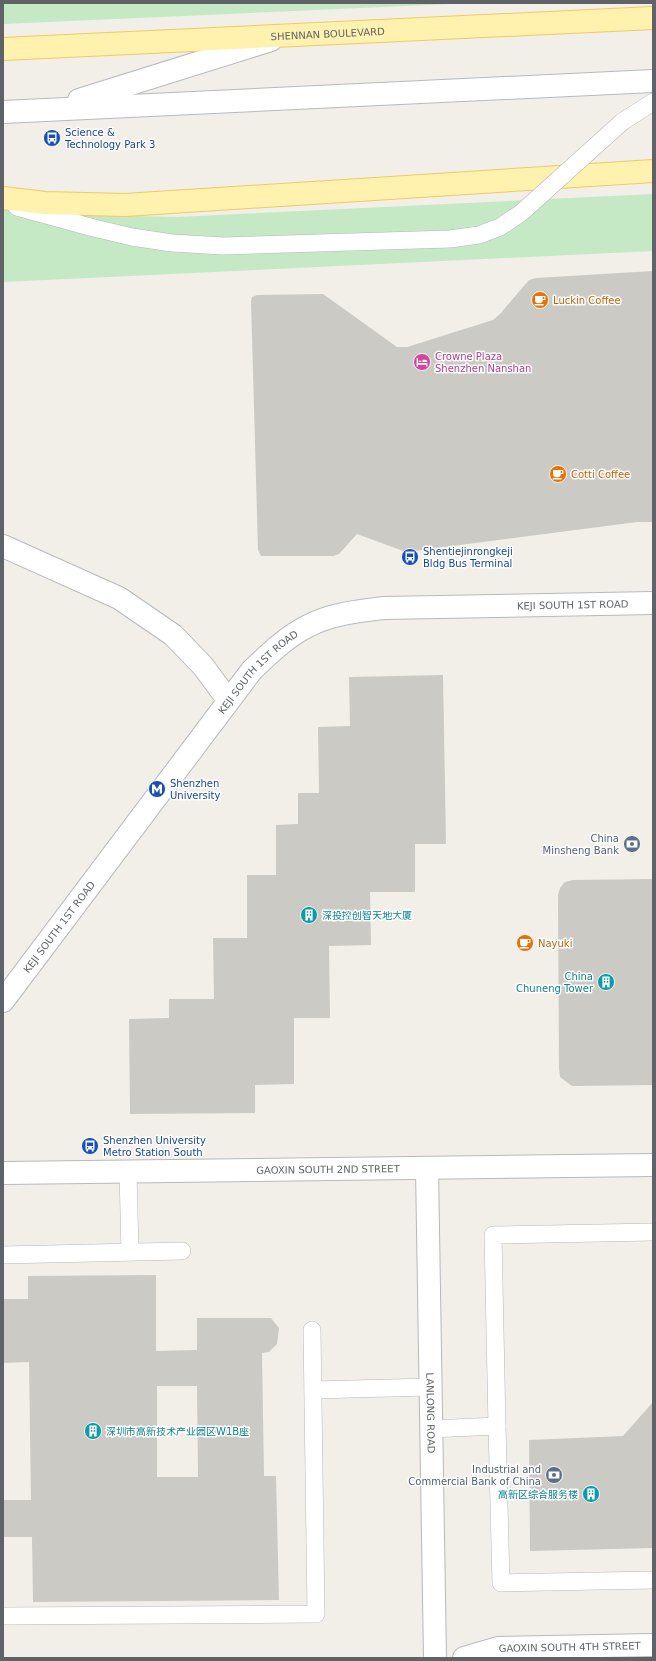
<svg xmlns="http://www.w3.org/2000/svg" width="656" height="1661" font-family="'DejaVu Sans','Noto Sans SC',sans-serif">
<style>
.green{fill:#c5e8c5}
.building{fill:#cccac5;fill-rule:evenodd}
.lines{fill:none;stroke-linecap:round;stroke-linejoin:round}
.lane-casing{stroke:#b5b8bc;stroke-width:18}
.street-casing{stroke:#b5b8bc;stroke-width:24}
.secondary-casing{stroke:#b6babf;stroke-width:24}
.primary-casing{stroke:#f2c960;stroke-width:24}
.lane{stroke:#fff;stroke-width:17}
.street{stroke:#fff;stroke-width:22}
.secondary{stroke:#fff;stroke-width:22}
.primary{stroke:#fff2af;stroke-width:22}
.lane-bridge-casing{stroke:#b5b8bc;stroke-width:18;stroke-linecap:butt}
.lane-bridge{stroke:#fff;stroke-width:17}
.labels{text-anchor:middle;stroke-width:3;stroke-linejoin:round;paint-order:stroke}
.street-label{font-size:10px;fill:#5f6368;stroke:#fff}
.transit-label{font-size:10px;fill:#164399;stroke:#fff;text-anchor:start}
.food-label{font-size:10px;fill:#c56008;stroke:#fff;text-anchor:start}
.hotel-label{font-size:10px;fill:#b23c85;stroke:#fff;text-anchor:start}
.service-label{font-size:10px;fill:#4e5e75;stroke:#fff;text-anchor:end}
.culture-label{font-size:10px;fill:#0d838f;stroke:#fff;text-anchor:start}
</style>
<rect width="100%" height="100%" fill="#f1efe8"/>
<g class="green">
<path d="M 3,3 L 472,3 L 3,24 Z"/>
<path d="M 653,194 L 653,251 L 3,282 L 3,201 L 100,215 L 177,217 Z"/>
</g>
<g class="building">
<path d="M 653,271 L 653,522 L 637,522 L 406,552 L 357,534 L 339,554 L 333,556 L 261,556 L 258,550 L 251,301 L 252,297 L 257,295 L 323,294 L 397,347 L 407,347 L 493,320 L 500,314 L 529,280 L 536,278 Z"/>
<path d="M 443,675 L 446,844 L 415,844 L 415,892 L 370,892 L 371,945 L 329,946 L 330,1018 L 294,1018 L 294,1084 L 255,1085 L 255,1113 L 130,1114 L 129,1019 L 169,1018 L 169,999 L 214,999 L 213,938 L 247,938 L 247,875 L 276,875 L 276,825 L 298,824 L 298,793 L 319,793 L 318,727 L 350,726 L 349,677 Z"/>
<path d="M 653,879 L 653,1085 L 572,1086 L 560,1077 L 559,1069 L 558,895 L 560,888 L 565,882 L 573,880 Z"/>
<path d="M 156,1275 L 156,1351 L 197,1350 L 197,1318 L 271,1318 L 279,1328 L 277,1344 L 269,1352 L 262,1353 L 264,1476 L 276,1476 L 279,1600 L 33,1602 L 32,1537 L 3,1537 L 3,1500 L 31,1500 L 29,1362 L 3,1363 L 3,1299 L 28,1299 L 28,1276 ZM 157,1386 L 197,1386 L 198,1477 L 157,1477 Z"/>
<path d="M 653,1402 L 653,1548 L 530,1551 L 529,1440 L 623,1436 Z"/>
</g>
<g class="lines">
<g class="lane-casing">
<g id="lane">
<path d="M 622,122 L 653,102"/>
<path d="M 17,207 L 90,227"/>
<path d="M 128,1172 L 130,1252"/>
<path d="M 3,1255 L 182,1251"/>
<path d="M 313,1390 L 430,1387"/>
<path d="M 497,1426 L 501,1583 L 653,1580"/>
<path d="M 431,1429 L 497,1426 L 493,1235 L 653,1232"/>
<path d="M 3,1616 L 316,1614 L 312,1330"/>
</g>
</g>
<g class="street-casing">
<g id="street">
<path id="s1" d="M 427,1168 L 435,1658"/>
</g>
</g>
<g class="secondary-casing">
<g id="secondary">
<path d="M 79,100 L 271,40"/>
<path d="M 3,112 L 653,81"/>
<path d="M 3,546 L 119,598 L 173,635 L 203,666 L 228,700"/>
<path id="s2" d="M 3,1001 L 252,670 C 269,654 286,637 308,626 C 330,614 358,611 383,608 L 653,603"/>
<path id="s3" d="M 3,1173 L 653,1165"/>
<path id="s4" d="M 464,1658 L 498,1648 L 653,1645"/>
</g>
</g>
<g class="primary-casing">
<g id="primary">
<path id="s5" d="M 3,49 L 653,18"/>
<path d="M 3,198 L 45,203 L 125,205 L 653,171"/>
</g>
</g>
<use href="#lane" class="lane"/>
<use href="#street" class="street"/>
<use href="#secondary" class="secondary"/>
<use href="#primary" class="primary"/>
<g class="lane-bridge-casing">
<path id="lane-bridge" d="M 90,227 L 132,237 L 172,243 L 223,246 L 450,239 L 479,235 L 500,227 L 521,213 L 622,122"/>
</g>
<use href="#lane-bridge" class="lane-bridge"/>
</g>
<defs>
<g id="bus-disc" transform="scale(0.9)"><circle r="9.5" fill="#1a4fb4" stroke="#fff"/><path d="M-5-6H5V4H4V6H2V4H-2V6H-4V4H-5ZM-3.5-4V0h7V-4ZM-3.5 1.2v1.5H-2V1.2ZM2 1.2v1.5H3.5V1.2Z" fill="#fff"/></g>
<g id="cafe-disc" transform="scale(0.9)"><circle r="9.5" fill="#e8710a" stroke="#fff"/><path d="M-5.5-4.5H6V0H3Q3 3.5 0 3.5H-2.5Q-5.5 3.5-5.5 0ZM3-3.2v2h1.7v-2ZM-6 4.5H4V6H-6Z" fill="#fff"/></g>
<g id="hotel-disc" transform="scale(0.9)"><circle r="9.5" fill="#d1479c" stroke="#fff"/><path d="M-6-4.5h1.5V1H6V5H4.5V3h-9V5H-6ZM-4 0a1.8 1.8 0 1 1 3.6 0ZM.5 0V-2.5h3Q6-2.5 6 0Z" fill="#fff"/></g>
<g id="metro-disc" transform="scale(0.9)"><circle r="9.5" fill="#1a4fb4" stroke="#fff"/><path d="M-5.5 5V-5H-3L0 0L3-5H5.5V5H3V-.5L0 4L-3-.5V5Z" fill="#fff"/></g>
<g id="bank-disc" transform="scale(0.9)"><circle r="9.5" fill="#5c6f8a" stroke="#fff"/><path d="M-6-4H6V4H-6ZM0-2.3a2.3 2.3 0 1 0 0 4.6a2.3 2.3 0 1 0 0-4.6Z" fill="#fff"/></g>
<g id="building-disc" transform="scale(0.9)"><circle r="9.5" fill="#0f9aa8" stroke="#fff"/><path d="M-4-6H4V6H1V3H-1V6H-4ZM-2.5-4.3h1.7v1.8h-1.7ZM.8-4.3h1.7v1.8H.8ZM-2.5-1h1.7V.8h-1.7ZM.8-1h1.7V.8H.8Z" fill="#fff"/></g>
</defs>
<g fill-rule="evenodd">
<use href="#bus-disc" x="52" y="138"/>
<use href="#cafe-disc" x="540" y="300"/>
<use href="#hotel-disc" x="422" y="362"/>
<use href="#cafe-disc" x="558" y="474"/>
<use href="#bus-disc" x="410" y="557"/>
<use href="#metro-disc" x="157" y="789"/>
<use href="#bank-disc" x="632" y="844"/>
<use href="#building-disc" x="309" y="915"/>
<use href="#cafe-disc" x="525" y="943"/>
<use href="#building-disc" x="606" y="982"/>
<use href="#bus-disc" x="90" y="1146"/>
<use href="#building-disc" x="93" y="1431"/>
<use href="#bank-disc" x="554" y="1475"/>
<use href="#building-disc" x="591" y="1494"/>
</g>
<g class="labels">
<g class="street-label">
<text dy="4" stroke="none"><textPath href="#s5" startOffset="325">SHENNAN BOULEVARD</textPath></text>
<text dy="4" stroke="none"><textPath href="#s2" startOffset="753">KEJI SOUTH 1ST ROAD</textPath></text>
<text dy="4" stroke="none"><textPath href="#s2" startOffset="417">KEJI SOUTH 1ST ROAD</textPath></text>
<text dy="4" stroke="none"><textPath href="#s2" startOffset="93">KEJI SOUTH 1ST ROAD</textPath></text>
<text dy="4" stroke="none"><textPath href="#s3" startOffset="325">GAOXIN SOUTH 2ND STREET</textPath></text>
<text dy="4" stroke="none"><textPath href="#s1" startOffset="245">LANLONG ROAD</textPath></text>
<text dy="4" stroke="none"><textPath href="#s4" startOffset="107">GAOXIN SOUTH 4TH STREET</textPath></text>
</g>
<g class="transit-label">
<text x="65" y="136">Science &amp;<tspan x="65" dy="12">Technology Park 3</tspan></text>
<text x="423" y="555">Shentiejinrongkeji<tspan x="423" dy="12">Bldg Bus Terminal</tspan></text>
<text x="170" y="787">Shenzhen<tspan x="170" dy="12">University</tspan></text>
<text x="103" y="1144">Shenzhen University<tspan x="103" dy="12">Metro Station South</tspan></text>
</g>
<g class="food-label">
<text x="553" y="304">Luckin Coffee</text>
<text x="571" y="478">Cotti Coffee</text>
<text x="538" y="947">Nayuki</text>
</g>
<g class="hotel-label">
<text x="435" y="360">Crowne Plaza<tspan x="435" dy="12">Shenzhen Nanshan</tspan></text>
</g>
<g class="service-label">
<text x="619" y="842">China<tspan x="619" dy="12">Minsheng Bank</tspan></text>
<text x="541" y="1473">Industrial and<tspan x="541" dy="12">Commercial Bank of China</tspan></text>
</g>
<g class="culture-label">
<text x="322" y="919">深投控创智天地大厦</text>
<text x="593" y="980" text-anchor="end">China<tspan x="593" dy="12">Chuneng Tower</tspan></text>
<text x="106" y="1435">深圳市高新技术产业园区W1B座</text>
<text x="578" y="1498" text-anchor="end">高新区综合服务楼</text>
</g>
</g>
<rect width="656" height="1661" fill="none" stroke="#5f6368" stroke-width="8"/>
</svg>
